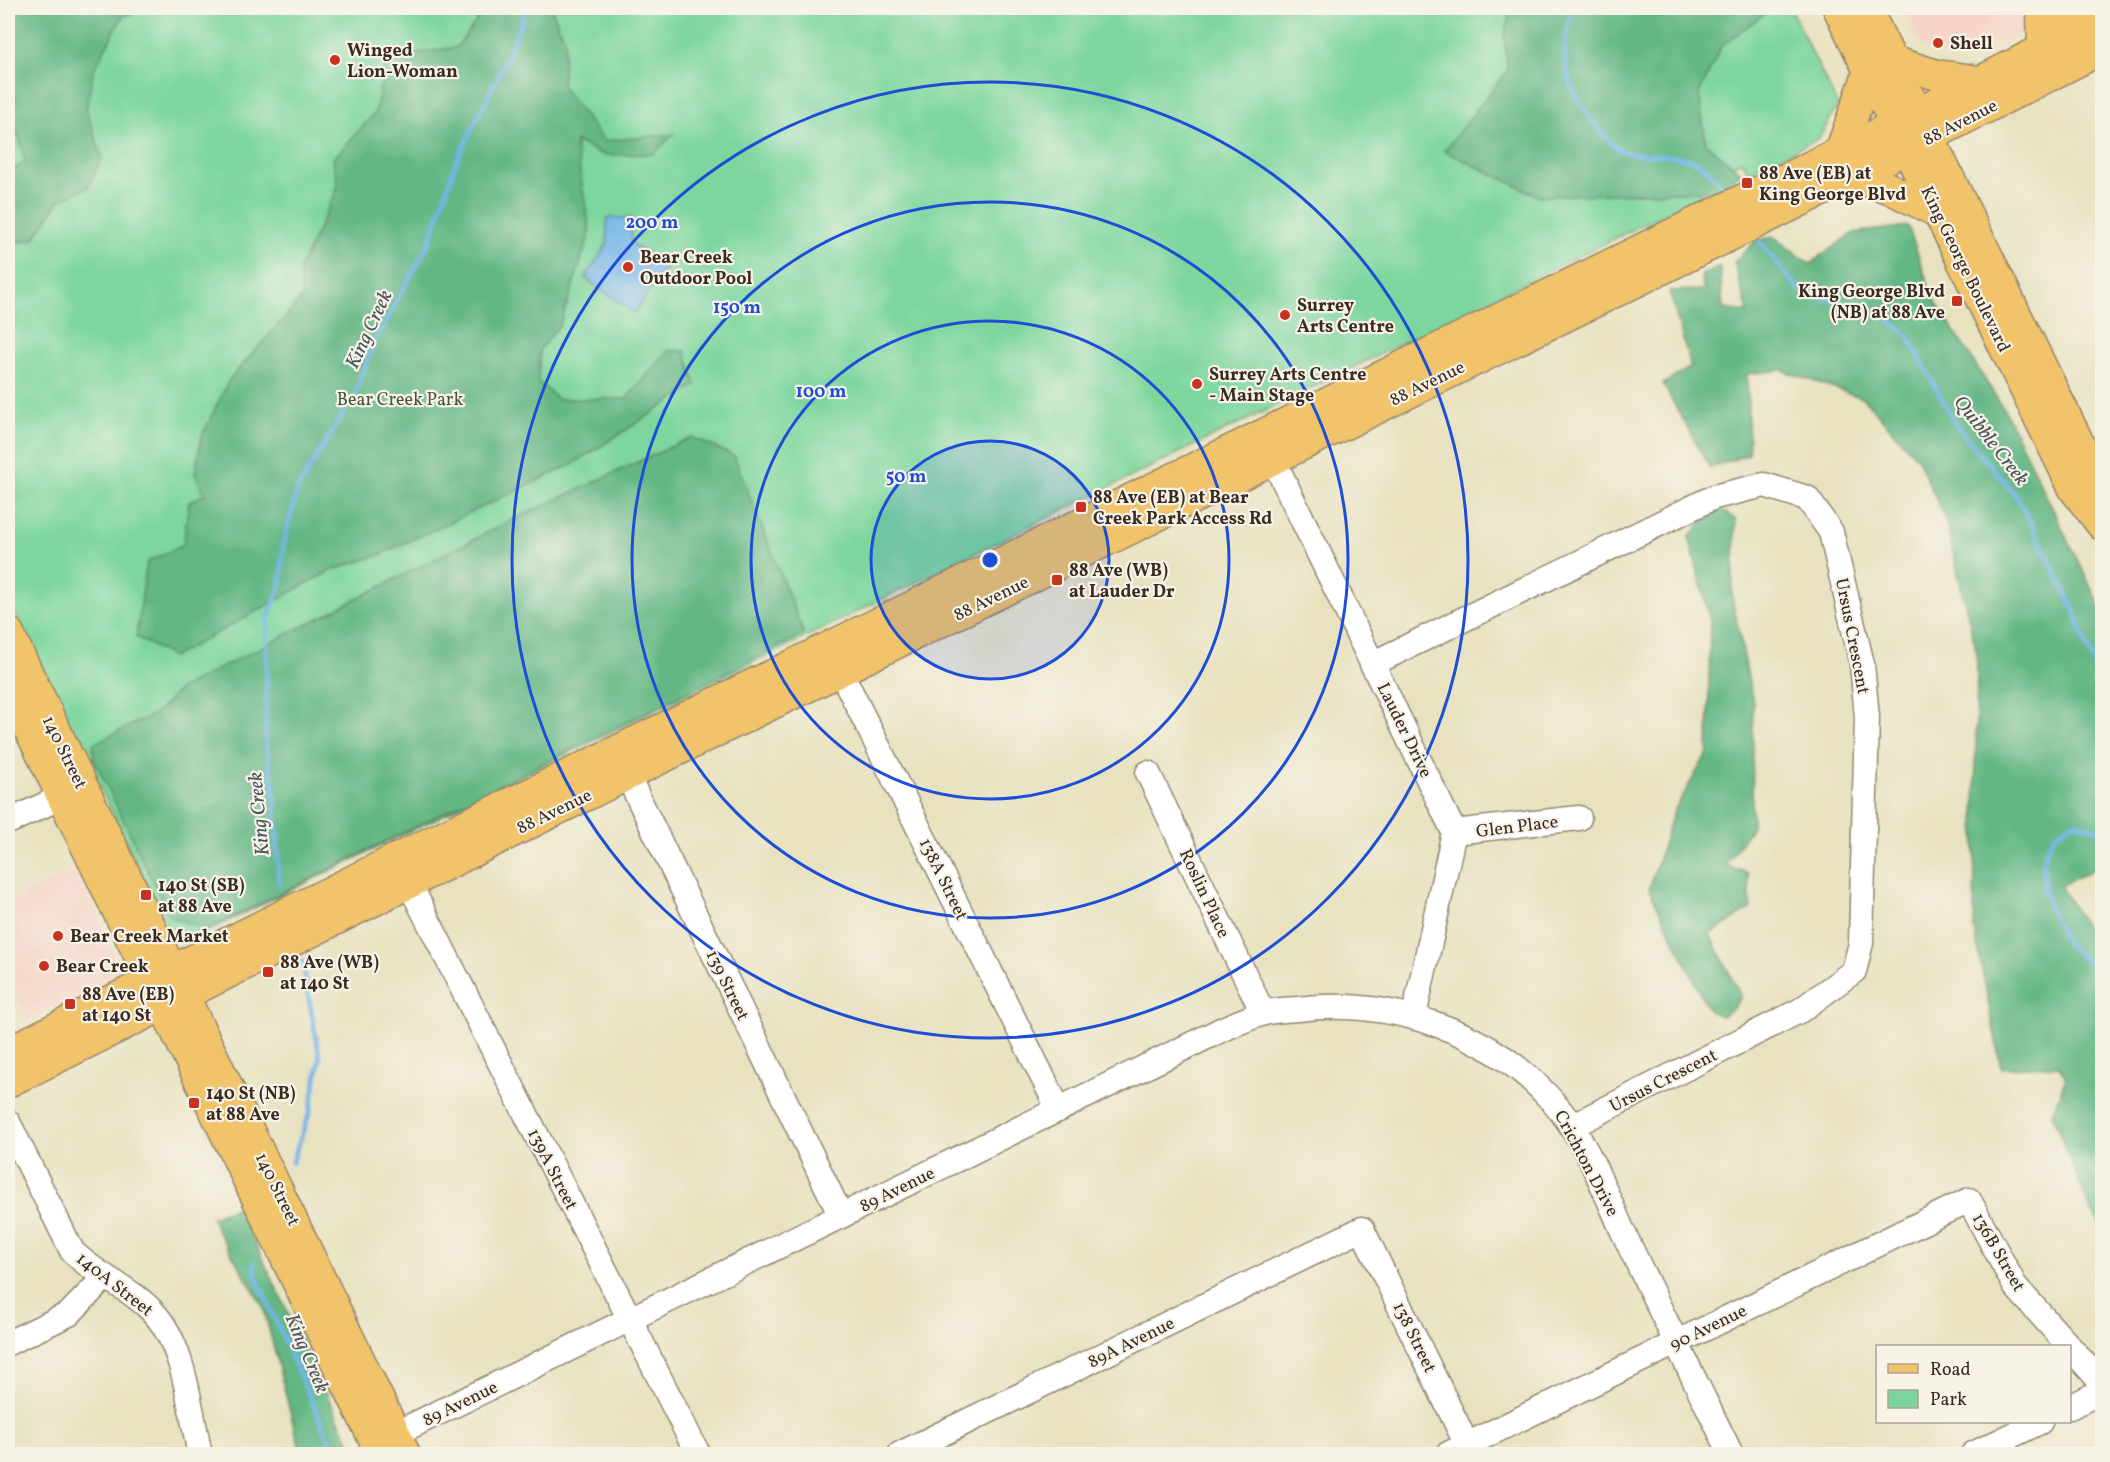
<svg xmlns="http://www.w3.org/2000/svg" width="2110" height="1462" font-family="Vollkorn,serif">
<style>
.built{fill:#f6d1c5}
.green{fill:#7bd69d;stroke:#5b805e;stroke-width:1.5}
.forest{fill:#64b784;stroke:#507051;stroke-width:1.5}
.water{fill:#73b5e8;stroke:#577083;stroke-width:1.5}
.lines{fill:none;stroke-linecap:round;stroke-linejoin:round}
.stream{stroke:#73b5e8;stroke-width:4.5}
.minor-casing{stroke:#92866f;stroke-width:27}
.major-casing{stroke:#92866f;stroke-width:33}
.minor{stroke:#fff;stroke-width:24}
.major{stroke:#f1c36a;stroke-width:30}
.ring{fill:none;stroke:#1d4ed8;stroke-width:3}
.poi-dot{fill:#c8321e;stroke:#f7f3e8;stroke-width:2}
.labels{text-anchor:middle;stroke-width:4.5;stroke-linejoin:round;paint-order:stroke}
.poi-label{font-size:18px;font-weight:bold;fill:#3b2a1e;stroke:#f7f3e8;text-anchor:start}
.street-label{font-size:18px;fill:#3b2a1e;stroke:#f7f3e8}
.park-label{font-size:18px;fill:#4b553e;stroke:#f7f3e8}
.water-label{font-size:20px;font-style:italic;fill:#4c545b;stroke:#f7f3e8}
.centre{fill:#1d4ed8;stroke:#f7f3e8;stroke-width:3}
.ring-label{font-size:18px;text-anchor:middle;font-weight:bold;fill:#1d4ed8;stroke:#f7f3e8;stroke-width:4.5;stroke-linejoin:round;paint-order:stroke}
</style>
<rect width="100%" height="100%" fill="#f7f3e8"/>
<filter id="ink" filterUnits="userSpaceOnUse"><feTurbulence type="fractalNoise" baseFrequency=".0167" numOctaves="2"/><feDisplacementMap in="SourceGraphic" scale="12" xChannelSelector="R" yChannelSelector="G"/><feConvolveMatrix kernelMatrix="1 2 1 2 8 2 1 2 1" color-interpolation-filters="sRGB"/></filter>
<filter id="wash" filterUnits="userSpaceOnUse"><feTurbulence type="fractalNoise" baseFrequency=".008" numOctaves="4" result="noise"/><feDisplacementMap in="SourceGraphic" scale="24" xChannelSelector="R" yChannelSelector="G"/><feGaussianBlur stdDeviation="1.35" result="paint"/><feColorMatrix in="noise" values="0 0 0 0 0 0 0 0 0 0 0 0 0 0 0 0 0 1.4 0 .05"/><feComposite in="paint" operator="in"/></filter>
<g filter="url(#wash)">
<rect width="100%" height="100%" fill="#e8e2c0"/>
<g class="built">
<path d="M 1903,8 L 2077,8 L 1971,56 L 1923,48 Z"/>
<path d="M 74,870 L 123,969 L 121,974 L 28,1021 L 8,980 L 8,902 Z"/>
</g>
<path class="green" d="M 8,8 L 1790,8 L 1838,106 L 1819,138 L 1749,173 L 1742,161 L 1696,184 L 1701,196 L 184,943 L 174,939 L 8,598 Z"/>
<g class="forest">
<path d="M 8,8 L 154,8 L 123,16 L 94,69 L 86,109 L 102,157 L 89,187 L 60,200 L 34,239 L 20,242 L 8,234 L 8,173 L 25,161 L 18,133 L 8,127 L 8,62 L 17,46 L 8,43 Z"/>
<path d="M 486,8 L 551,8 L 565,41 L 562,87 L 604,141 L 674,134 L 653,154 L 603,155 L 575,141 L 590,233 L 560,325 L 540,349 L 538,381 L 557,399 L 626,399 L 668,351 L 685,351 L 696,385 L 573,464 L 382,554 L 330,571 L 173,657 L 136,637 L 147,562 L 183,545 L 189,502 L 205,494 L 195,474 L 202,436 L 229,380 L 302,298 L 299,270 L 338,187 L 333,159 L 375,113 L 387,58 L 457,47 Z"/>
<path d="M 1511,8 L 1772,8 L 1721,46 L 1699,94 L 1706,144 L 1742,173 L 1716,191 L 1538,196 L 1444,151 L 1508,70 L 1504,39 Z"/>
<path d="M 1908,226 L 1933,298 L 2005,411 L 2102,610 L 2102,865 L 2060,886 L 2102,953 L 2102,1227 L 2090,1209 L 2052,1114 L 2066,1078 L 2059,1066 L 2001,1068 L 1974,928 L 1977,654 L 1946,522 L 1918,459 L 1863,398 L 1781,370 L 1747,374 L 1749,454 L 1710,468 L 1663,384 L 1691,367 L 1669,291 L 1703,290 L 1702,274 L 1720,267 L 1723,309 L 1748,312 L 1734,262 L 1757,240 L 1774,237 L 1810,264 L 1853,233 Z"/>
<path d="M 692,437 L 734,456 L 804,634 L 207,930 L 170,917 L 94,759 L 93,744 L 158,712 L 179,689 L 510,521 Z"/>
<path d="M 1722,510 L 1736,520 L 1732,597 L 1753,702 L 1752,827 L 1725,865 L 1748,873 L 1751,908 L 1710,934 L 1741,997 L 1733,1008 L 1722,1016 L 1709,1011 L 1649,889 L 1674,811 L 1708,752 L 1710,620 L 1689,537 L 1707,517 Z"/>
<path d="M 238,1207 L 355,1454 L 301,1454 L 263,1306 L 216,1228 L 212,1217 Z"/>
</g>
<path class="water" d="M 607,218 L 631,218 L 631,243 L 667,266 L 634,313 L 585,278 L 607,244 Z"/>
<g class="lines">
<g class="stream">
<path d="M 1573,8 C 1558,56 1563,84 1594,123 C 1604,136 1612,148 1628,153 C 1637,155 1647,154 1656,155 C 1695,157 1705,161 1727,194"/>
<path d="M 1755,236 L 1795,285 L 1805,293 L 1884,315 L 1908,336 L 1956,425 L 2018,498 L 2075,611 L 2082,634 L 2102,681"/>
<path d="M 2102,831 L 2076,822 C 2029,840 2041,895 2059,929 C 2063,936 2066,945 2071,949 C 2080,957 2093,963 2102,969"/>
<path d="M 279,884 L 275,797 L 265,738 L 268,619 L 281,584 L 283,546 L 298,488 L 355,394 L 374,343 L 430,241 L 456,162 L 509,53 L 527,8"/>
<path d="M 292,1163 L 310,1111 L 320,1059 L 302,961"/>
<path d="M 254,1263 L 255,1274 L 335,1454"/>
</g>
</g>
</g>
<g filter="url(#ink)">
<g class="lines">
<g class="minor-casing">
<g id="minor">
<path d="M 1273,459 L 1454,832 L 1414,1016"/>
<path d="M 833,656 L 1059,1110"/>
<path d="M 1372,664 L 1714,497 L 1764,485 L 1807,498 L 1831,532 L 1862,664 L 1867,717 L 1861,943 L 1854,971 L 1801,1010 L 1572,1126"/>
<path d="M 620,760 L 841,1216"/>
<path d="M 1148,773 L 1263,1013"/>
<path d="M 8,822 L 78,789"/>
<path d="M 1454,832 L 1579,818"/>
<path d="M 409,883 L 698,1454"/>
<path d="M 8,1122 L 72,1251 C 96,1276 130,1287 153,1312 C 185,1345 190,1411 200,1454"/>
<path d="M 8,1343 L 69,1314 L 104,1278"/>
<path d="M 2070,1407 L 2102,1391"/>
<path d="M 395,1434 L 1223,1029 C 1235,1024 1248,1018 1261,1014 C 1272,1010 1285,1010 1297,1009 C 1390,998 1491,1030 1554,1103 C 1586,1139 1604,1190 1624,1234 C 1659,1308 1695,1381 1731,1454"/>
<path d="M 900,1454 L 1362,1229 L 1467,1445"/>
<path d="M 1448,1454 L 1969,1200 L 2015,1286 L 2102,1383"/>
<path d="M 1973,1454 L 2040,1422"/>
</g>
</g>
<g class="major-casing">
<g id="major">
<path d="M 1838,8 L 2074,489 L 2102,525"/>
<path d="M 1866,8 L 2096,478 L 2102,513"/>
<path d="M 2043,49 L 2042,14 L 2063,19 L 2075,33"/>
<path d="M 1892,61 L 1937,75 L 1981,81"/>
<path d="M 1840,152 L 1869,71"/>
<path d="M 1850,177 L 1889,188 L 1939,213"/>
<path d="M 8,632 L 405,1454"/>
<path d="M 8,685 L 381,1454"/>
<path d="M 8,1052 L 390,862 L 1895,125 L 2102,19"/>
<path d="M 8,1082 L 627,775 L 1850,177 L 2102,49"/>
</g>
</g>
<use href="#minor" class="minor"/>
<use href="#major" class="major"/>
</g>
</g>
<circle cx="990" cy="560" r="119" fill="#1d4ed8" fill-opacity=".12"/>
<g class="ring">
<circle cx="990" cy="560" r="119"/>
<circle cx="990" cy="560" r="239"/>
<circle cx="990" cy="560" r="358"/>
<circle cx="990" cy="560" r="478"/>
</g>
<g class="poi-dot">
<circle cx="1938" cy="43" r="6"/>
<circle cx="335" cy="60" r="6"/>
<rect x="1741" y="177" width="12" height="12" rx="3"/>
<circle cx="628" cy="267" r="6"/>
<rect x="1951" y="295" width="12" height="12" rx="3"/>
<circle cx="1285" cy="315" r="6"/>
<circle cx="1197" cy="384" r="6"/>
<rect x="1075" y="501" width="12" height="12" rx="3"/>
<rect x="1051" y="574" width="12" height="12" rx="3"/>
<rect x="140" y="889" width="12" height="12" rx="3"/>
<circle cx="58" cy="936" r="6"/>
<circle cx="44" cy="966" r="6"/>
<rect x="262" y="966" width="12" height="12" rx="3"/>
<rect x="64" y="998" width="12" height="12" rx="3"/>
<rect x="188" y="1097" width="12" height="12" rx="3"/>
</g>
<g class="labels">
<g class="poi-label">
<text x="1950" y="49">Shell</text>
<text x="347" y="56">Winged<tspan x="347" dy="21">Lion-Woman</tspan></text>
<text x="1759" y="179">88 Ave (EB) at<tspan x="1759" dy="21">King George Blvd</tspan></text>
<text x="640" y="263">Bear Creek<tspan x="640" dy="21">Outdoor Pool</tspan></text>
<text x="1945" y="297" text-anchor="end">King George Blvd<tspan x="1945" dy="21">(NB) at 88 Ave</tspan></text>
<text x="1297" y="311">Surrey<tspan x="1297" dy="21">Arts Centre</tspan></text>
<text x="1209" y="380">Surrey Arts Centre<tspan x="1209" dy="21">- Main Stage</tspan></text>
<text x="1093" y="503">88 Ave (EB) at Bear<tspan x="1093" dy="21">Creek Park Access Rd</tspan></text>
<text x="1069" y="576">88 Ave (WB)<tspan x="1069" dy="21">at Lauder Dr</tspan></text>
<text x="158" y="891">140 St (SB)<tspan x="158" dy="21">at 88 Ave</tspan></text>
<text x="70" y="942">Bear Creek Market</text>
<text x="280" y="968">88 Ave (WB)<tspan x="280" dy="21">at 140 St</tspan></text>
<text x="56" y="972">Bear Creek</text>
<text x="82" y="1000">88 Ave (EB)<tspan x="82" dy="21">at 140 St</tspan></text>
<text x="206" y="1099">140 St (NB)<tspan x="206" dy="21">at 88 Ave</tspan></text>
</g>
<g class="street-label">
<text transform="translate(1960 122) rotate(-27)" y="6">88 Avenue</text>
<text transform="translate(1966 269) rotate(64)" y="6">King George Boulevard</text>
<text transform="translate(1427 383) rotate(-26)" y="6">88 Avenue</text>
<text transform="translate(991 598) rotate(-26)" y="6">88 Avenue</text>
<text transform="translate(1853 636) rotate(79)" y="6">Ursus Crescent</text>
<text transform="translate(1405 730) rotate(64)" y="6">Lauder Drive</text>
<text transform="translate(65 752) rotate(64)" y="6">140 Street</text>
<text transform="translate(554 811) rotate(-26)" y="6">88 Avenue</text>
<text transform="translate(1517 826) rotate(-7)" y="6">Glen Place</text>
<text transform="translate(944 879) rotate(64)" y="6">138A Street</text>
<text transform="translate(1205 893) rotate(65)" y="6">Roslin Place</text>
<text transform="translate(728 985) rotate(64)" y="6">139 Street</text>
<text transform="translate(1663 1080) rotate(-27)" y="6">Ursus Crescent</text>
<text transform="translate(1587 1163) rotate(62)" y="6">Crichton Drive</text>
<text transform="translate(553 1169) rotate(63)" y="6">139A Street</text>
<text transform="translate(278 1189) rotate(64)" y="6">140 Street</text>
<text transform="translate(897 1189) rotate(-26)" y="6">89 Avenue</text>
<text transform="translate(1999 1252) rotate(60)" y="6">136B Street</text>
<text transform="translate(115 1284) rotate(38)" y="6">140A Street</text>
<text transform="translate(1708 1327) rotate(-26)" y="6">90 Avenue</text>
<text transform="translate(1415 1337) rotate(64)" y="6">138 Street</text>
<text transform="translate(1131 1342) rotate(-26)" y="6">89A Avenue</text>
<text transform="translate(460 1403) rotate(-26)" y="6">89 Avenue</text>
</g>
<g class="park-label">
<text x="400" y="405">Bear Creek Park</text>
</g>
<g class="water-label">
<text transform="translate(368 329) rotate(-65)" y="7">King Creek</text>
<text transform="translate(1992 440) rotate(52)" y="7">Quibble Creek</text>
<text transform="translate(258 814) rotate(-95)" y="7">King Creek</text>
<text transform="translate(308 1353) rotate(67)" y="7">King Creek</text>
</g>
</g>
<circle cx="990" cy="560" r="9" class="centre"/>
<g class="ring-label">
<text x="652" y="228">200 m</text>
<text x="737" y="313">150 m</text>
<text x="821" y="397">100 m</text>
<text x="906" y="482">50 m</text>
</g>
<rect width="2110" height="1462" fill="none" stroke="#f7f3e8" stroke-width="30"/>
<rect x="1876" y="1345" width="195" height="78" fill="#f7f3e8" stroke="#aca397" stroke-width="1.5"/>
<rect x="1888" y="1364" width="30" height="9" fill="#f1c36a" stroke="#aca397" stroke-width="1.5"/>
<text x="1930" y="1375" font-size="18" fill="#3b2a1e">Road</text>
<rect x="1888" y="1390" width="30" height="18" fill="#7bd69d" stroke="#aca397" stroke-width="1.5"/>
<text x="1930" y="1405" font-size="18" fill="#3b2a1e">Park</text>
</svg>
